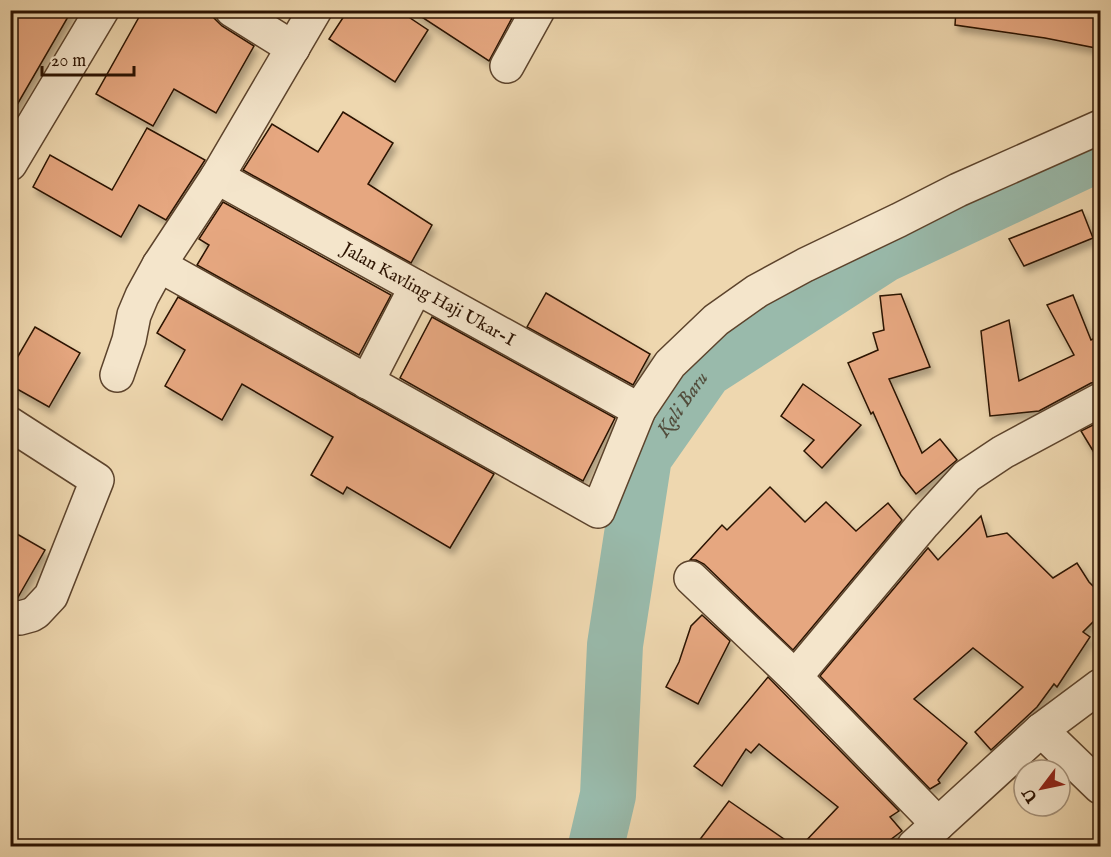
<svg xmlns="http://www.w3.org/2000/svg" width="1111" height="857" font-family="'IM FELL English',serif">
<style>
.lines{fill:none;stroke-linecap:round;stroke-linejoin:round}
.river{stroke:#99baab;stroke-width:56}
.building{fill:#e6a780;stroke:#2b1201;stroke-width:1.5;filter:url(#shadow)}
.minor-casing{stroke:#5c432c;stroke-width:36}
.tertiary-casing{stroke:#5c432c;stroke-width:36}
.minor{stroke:#f4e5cb;stroke-width:33}
.tertiary{stroke:#f4e5cb;stroke-width:33}
.labels{text-anchor:middle;stroke-width:4.5;stroke-linejoin:round;paint-order:stroke}
.street-label{font-size:18px;fill:#2b1201;stroke:#f4e5cb}
.water-label{font-size:20px;font-style:italic;fill:#524d3c;stroke:#f4e5cb}
</style>
<defs>
<filter id="shadow"><feDropShadow dx="3.5" dy="6" stdDeviation="3" flood-color="#0004"/></filter>
</defs>
<rect width="100%" height="100%" fill="#eed7af"/>
<filter id="stains"><feTurbulence type="fractalNoise" baseFrequency=".00333" numOctaves="4"/><feColorMatrix values="0 0 0 0 .2 0 0 0 0 .09 0 0 0 0 .02 0 0 0 .5 -.17"/></filter>
<radialGradient id="worn" r=".72"><stop offset=".6" stop-color="#630" stop-opacity="0"/><stop offset="1" stop-color="#630" stop-opacity=".3"/></radialGradient>
<g class="lines">
<path class="river" id="s1" d="M 596,846 L 608,795 L 615,645 L 644,457 L 705,370 L 883,255 L 1100,153"/>
</g>
<g class="building">
<path d="M 10,10 L 72,10 L 10,117 Z"/>
<path d="M 143,10 L 213,10 L 215,16 L 214,18 L 222,26 L 254,46 L 216,113 L 174,89 L 153,126 L 96,94 Z"/>
<path d="M 348,10 L 398,10 L 428,30 L 395,82 L 329,39 Z"/>
<path d="M 411,10 L 505,10 L 513,16 L 489,61 Z"/>
<path d="M 956,10 L 1101,10 L 1101,49 L 1045,38 L 955,25 Z"/>
<path d="M 343,112 L 393,143 L 368,184 L 432,225 L 411,263 L 243,170 L 272,124 L 318,152 Z"/>
<path d="M 147,128 L 205,160 L 166,220 L 139,205 L 121,237 L 33,187 L 50,155 L 112,190 Z"/>
<path d="M 223,202 L 391,295 L 359,355 L 197,265 L 209,245 L 199,239 Z"/>
<path d="M 1082,210 L 1093,238 L 1024,266 L 1009,239 Z"/>
<path d="M 546,293 L 650,354 L 633,385 L 527,327 Z"/>
<path d="M 901,294 L 930,367 L 889,379 L 922,453 L 940,439 L 957,460 L 916,494 L 901,475 L 873,412 L 871,414 L 848,363 L 878,350 L 873,333 L 884,330 L 880,296 Z"/>
<path d="M 1073,295 L 1091,340 L 1101,335 L 1101,381 L 1091,383 L 1039,411 L 990,416 L 981,331 L 1009,320 L 1019,381 L 1074,355 L 1047,305 Z"/>
<path d="M 178,297 L 494,474 L 450,548 L 347,487 L 343,494 L 311,475 L 333,437 L 242,384 L 222,420 L 165,386 L 185,350 L 157,333 Z"/>
<path d="M 432,317 L 615,418 L 583,481 L 400,378 Z"/>
<path d="M 35,327 L 80,353 L 49,407 L 10,385 L 10,370 Z"/>
<path d="M 803,384 L 861,425 L 822,468 L 804,451 L 814,440 L 781,416 Z"/>
<path d="M 1101,421 L 1101,464 L 1081,431 Z"/>
<path d="M 770,487 L 805,522 L 826,502 L 856,531 L 888,503 L 902,520 L 793,650 L 704,564 L 696,560 L 690,560 L 722,525 L 727,530 Z"/>
<path d="M 981,516 L 987,537 L 1007,533 L 1053,578 L 1077,563 L 1089,582 L 1101,594 L 1101,614 L 1083,632 L 1090,637 L 1057,687 L 1054,684 L 1037,707 L 991,750 L 975,732 L 1023,687 L 973,648 L 914,699 L 967,743 L 938,780 L 940,783 L 930,789 L 820,676 L 928,548 L 938,560 Z"/>
<path d="M 10,530 L 45,550 L 17,599 L 10,598 Z"/>
<path d="M 702,615 L 730,641 L 698,704 L 666,687 L 679,662 L 691,626 Z"/>
<path d="M 768,677 L 899,811 L 890,817 L 902,831 L 882,846 L 801,846 L 838,807 L 759,744 L 751,753 L 746,749 L 722,786 L 694,766 Z"/>
<path d="M 729,801 L 794,846 L 695,846 Z"/>
</g>
<g class="lines">
<g class="minor-casing">
<g id="minor">
<path d="M 232,10 L 293,48"/>
<path d="M 507,66 L 538,10"/>
<path d="M 10,164 L 102,10"/>
<path id="s2" d="M 217,177 L 639,410"/>
<path d="M 159,265 L 598,511 L 639,410 L 670,364 L 716,320 L 757,291 L 805,265 L 899,220 L 958,190 L 1100,127"/>
<path d="M 117,375 L 129,340 L 134,315 L 142,296 L 159,265 L 217,177 L 315,10"/>
<path d="M 367,382 L 416,287"/>
<path d="M 10,424 L 97,480 L 51,596 L 36,612 L 31,615 L 20,618 L 10,617"/>
<path d="M 691,578 L 795,677 L 938,824"/>
<path d="M 795,677 L 924,523 L 967,476 L 1003,452 L 1100,400"/>
<path d="M 1041,730 L 1100,787"/>
</g>
</g>
<g class="tertiary-casing">
<path id="tertiary" d="M 914,846 L 1041,730 L 1100,686"/>
</g>
<use href="#minor" class="minor"/>
<use href="#tertiary" class="tertiary"/>
</g>
<g class="labels">
<g class="street-label">
<text dy="6" stroke="none"><textPath href="#s2" startOffset="242">Jalan Kavling Haji Ukar-I</textPath></text>
</g>
<g class="water-label">
<text dy="7" stroke="none"><textPath href="#s1" startOffset="458">Kali Baru</textPath></text>
</g>
</g>
<rect width="1111" height="857" fill="none" stroke="#eed7af" stroke-width="36"/>
<rect x="12" y="12" width="1087" height="833" fill="none" stroke="#2b1201" stroke-width="3"/>
<rect x="18" y="18" width="1075" height="821" fill="none" stroke="#2b1201" stroke-width="1.5"/>
<g transform="translate(1042 788) rotate(238)"><circle r="28" fill="#f4e5cb" stroke="#a4917a" stroke-width="1.5"/>
<path d="M0-4.5L10 22L0 15L-10 22Z" fill="#8f2418"/>
<text y="-9" font-size="16" font-weight="bold" text-anchor="middle" fill="#2b1201">U</text>
</g>
<path d="M42 66v9h92v-9" fill="none" stroke="#2b1201" stroke-width="3"/>
<text x="51" y="66" font-size="18" fill="#2b1201" stroke="#f4e5cb" stroke-width="4.5" paint-order="stroke">20 m</text>
<rect width="100%" height="100%" filter="url(#stains)"/>
<rect width="100%" height="100%" fill="url(#worn)"/>
</svg>
